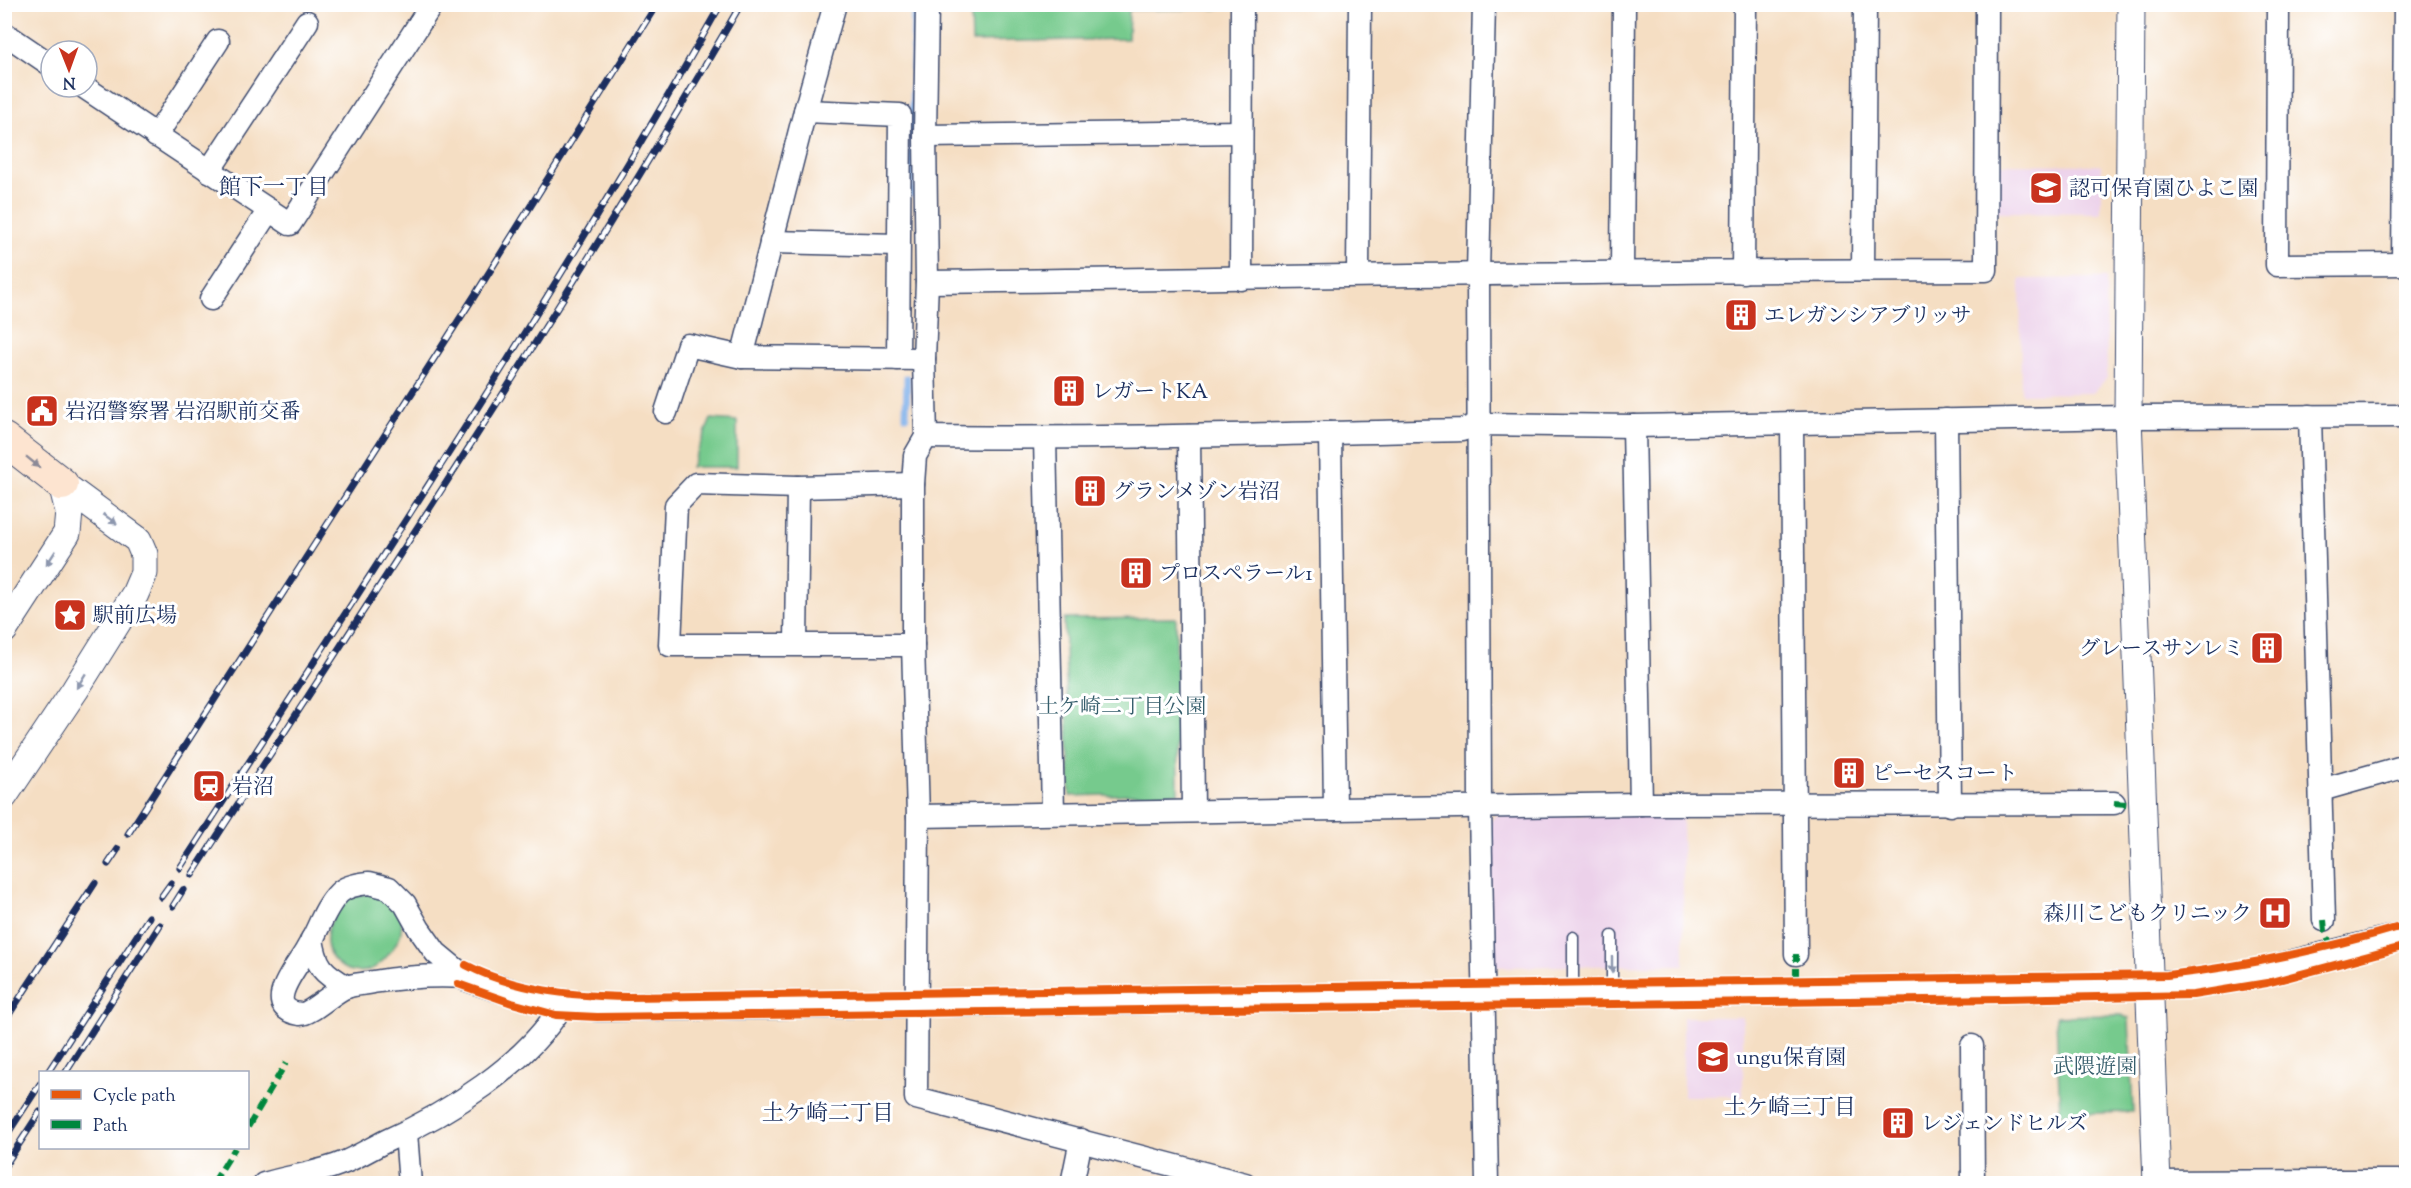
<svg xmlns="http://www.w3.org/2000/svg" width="2411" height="1188" font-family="'Sorts Mill Goudy','Noto Serif JP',serif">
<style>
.built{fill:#ecd1ea}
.green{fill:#76ca8d;stroke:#487c76;stroke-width:1.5}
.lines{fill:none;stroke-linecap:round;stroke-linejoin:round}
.stream{stroke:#7fb0ea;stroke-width:7}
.service-casing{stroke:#3c496d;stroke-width:13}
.minor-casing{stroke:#3c496d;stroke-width:25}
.tertiary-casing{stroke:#3c496d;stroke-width:29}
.secondary-casing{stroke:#3c496d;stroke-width:34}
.service{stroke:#fff;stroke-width:10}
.minor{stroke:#fff;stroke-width:22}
.tertiary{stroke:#fff;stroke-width:27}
.secondary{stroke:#fde4d0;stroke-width:32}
.rail-casing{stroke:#1b2f5e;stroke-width:7}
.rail{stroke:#fff;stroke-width:4.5;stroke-dasharray:14;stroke-linecap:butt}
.quiet{stroke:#00873e;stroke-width:6;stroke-dasharray:12 6;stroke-linecap:butt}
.cycleway-casing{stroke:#fff;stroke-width:11}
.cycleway{stroke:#e8590c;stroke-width:8}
.oneway{fill:#8c8a97}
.oneway2{fill:#8d97ae}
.labels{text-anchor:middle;stroke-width:6;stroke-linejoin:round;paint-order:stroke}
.poi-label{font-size:21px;fill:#1b2f5e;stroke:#fff;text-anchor:start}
.park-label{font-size:21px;fill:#365e6c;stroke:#fff}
.neighbourhood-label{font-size:22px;fill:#1b2f5e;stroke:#fff}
</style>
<rect width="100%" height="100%" fill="#fff"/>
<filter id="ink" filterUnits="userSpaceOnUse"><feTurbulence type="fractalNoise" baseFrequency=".0167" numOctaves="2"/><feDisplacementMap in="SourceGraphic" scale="12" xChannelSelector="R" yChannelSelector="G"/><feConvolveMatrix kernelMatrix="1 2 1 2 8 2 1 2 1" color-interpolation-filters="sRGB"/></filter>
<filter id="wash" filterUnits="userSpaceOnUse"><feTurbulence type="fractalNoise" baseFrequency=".008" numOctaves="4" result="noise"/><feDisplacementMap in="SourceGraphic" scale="24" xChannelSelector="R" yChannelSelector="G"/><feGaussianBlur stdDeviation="1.35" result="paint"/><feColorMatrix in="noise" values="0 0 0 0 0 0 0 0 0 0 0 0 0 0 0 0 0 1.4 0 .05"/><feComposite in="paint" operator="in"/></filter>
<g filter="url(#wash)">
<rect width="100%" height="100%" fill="#f5dec3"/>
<g class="built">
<path d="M 1991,164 L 2101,165 L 2101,213 L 1991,212 Z"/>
<path d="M 2106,278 L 2107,378 L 2093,393 L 2021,394 L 2020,279 Z"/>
<path d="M 1682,814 L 1684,965 L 1491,967 L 1490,822 L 1496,815 Z"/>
<rect x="1683" y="1017" width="60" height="79"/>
</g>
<g class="green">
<path d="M 953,5 L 1220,4 L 1220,9 L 1129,10 L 1128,39 L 972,42 L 971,10 L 953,11 Z"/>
<path d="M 711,419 L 737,421 L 737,467 L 691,467 Z"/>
<path d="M 1176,618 L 1178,793 L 1070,796 L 1064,619 Z"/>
<path d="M 377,891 L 402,913 C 402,920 402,929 400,936 C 394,949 380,969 365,971 C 343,975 325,958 327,936 C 328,923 338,910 345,899 Z"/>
<path d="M 2121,1015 L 2129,1019 L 2133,1112 L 2060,1114 L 2056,1016 Z"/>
</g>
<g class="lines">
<g class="stream">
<path d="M 911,194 L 914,4"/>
<path d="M 906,416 L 907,378"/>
</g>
</g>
</g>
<g filter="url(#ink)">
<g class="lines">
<g class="service-casing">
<g id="service">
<path d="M 1612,993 L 1612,936"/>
<path d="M 1573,995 L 1573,937"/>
</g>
</g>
<g class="minor-casing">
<g id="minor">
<path d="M 835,4 L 805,111 L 742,357 L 924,359"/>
<path d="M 927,4 L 925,136 L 927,282 L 924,359 L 926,437 L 915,456 L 913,484 L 913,645 L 918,816 L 916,1098 L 1245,1184"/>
<path d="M 1484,4 L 1478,274 L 1480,807 L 1487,1184"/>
<path d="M 2278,4 L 2277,265 L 2406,264"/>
<path d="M 4,33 L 51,65"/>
<path d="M 84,87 L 290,224 L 432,4"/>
<path d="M 805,111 L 900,115 L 898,359"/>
<path d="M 156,136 L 218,41"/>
<path d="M 925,136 L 1241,132"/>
<path d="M 209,171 L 307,22"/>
<path d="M 771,242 L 898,245"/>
<path d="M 2403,264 L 2405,4"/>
<path d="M 1863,270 L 1865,4"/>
<path d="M 1622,272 L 1624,4"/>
<path d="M 1743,272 L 1745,4"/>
<path d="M 1358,274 L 1360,4"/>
<path d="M 1241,279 L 1242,4"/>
<path d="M 927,282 C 1280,278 1633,270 1986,270 L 1987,4"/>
<path d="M 211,299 L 269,210"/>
<path d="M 666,412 L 688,345 L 742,357"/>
<path d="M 2310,416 L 2324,920"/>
<path d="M 1946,420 L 1950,805"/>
<path d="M 1792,424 L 1796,954"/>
<path d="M 1634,426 L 1641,804"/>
<path d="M 1330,433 L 1335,809"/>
<path d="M 1189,436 L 1193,810"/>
<path d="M 926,437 C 1105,439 1284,434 1462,430 L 1479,424 L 1634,426 L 2128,417 L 2406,416"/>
<path d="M 1045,438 L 1053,813"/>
<path d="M 913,484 L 798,487 L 696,484 L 676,505 L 670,645 L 913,645"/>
<path d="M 796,644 L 798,487"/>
<path d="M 2321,790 L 2406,766"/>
<path d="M 918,816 L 1641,804 L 2114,803"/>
<path d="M 369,883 L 389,888 L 405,904 L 419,929 L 436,953 L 465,977 C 433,975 404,977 373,982 C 365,984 354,984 346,987 C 333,992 310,1015 300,1014 C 259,1008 299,965 307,949 C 318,931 324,908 339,893 C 346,886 359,884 369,883 Z"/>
<path d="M 312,939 C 316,967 323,973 347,987"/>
<path d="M 1972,1046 L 1973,1184"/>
<path d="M 406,1133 L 410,1184"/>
<path d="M 2156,1182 L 2339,1181"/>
<path d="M 264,1184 C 290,1176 320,1173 345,1162 C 359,1156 372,1148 386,1141 C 449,1113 524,1066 562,1006"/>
<path d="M 1072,1184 L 1081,1140"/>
<path d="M 2339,1184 L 2339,1181 L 2406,1181"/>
</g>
</g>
<g class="tertiary-casing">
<g id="tertiary">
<path d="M 2131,4 L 2128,417 L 2157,1184"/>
<path d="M 4,630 L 67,533 L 69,512 L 62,484"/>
<path d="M 4,796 L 75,690 L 135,594 L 144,573 L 144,554 L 138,540 L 62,484"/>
<path d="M 465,977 C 509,993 550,1005 598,1008 L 2003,989 L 2192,983 L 2238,977 L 2406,935"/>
</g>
</g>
<g class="secondary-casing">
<path id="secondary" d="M 4,439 L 62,484"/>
</g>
<use href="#service" class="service"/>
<use href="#minor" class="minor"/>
<use href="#tertiary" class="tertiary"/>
<use href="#secondary" class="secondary"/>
<g class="rail-casing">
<g id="rail">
<path d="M 128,834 L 475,295 L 657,4"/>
<path d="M 108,864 L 118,849"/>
<path d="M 180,868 C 365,583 553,300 721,4"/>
<path d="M 192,875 C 378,587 569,301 741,4"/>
<path d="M 161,897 L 171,883"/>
<path d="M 173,906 L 183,890"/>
<path d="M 4,1022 L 95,883"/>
<path d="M 48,1072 L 149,917"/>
<path d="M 66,1072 L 160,925"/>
<path d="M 4,1139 L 40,1084"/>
<path d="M 4,1167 L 40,1112"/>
</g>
</g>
<use href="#rail" class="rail"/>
<g class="quiet">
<path d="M 2114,803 L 2127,804"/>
<path d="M 2324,920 L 2325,931 L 2331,946"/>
<path d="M 1796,980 L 1796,954"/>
<path d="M 248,1127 L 286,1063"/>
<path d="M 216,1184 L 215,1180 L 235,1148"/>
</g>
<g class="cycleway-casing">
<g id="cycleway">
<path d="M 466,965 C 516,991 572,996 628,997 L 2167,975 C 2251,966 2326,949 2406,925"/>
<path d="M 458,984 L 512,1003 L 556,1015 L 597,1017 L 2003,999 L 2193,995 L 2267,983 L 2406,946"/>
</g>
</g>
<use href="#cycleway" class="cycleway"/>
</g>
<defs><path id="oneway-solid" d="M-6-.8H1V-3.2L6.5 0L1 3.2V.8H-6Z" transform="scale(1.5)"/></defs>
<use class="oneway" href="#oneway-solid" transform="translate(33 462) rotate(39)"/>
<g class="oneway2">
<use href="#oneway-solid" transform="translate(110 519) rotate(36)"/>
<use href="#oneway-solid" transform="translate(51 558) rotate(123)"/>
<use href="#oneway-solid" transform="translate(81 681) rotate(122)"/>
<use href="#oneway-solid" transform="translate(1612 965) rotate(90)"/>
</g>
</g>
<defs>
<g id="school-square" transform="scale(1.725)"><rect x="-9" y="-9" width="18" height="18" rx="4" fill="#c8321e" stroke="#fff"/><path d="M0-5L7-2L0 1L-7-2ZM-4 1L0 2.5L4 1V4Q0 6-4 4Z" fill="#fff"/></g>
<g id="building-square" transform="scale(1.725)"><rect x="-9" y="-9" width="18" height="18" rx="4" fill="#c8321e" stroke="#fff"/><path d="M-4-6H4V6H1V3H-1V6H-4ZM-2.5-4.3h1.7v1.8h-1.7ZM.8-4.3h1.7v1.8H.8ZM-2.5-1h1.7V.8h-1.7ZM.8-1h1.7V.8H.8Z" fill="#fff"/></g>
<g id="civic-square" transform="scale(1.725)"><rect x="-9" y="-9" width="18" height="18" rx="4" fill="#c8321e" stroke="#fff"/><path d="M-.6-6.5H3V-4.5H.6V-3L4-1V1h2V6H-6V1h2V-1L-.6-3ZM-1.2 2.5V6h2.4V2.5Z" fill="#fff"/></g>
<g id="sight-square" transform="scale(1.725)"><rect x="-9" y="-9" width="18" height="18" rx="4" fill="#c8321e" stroke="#fff"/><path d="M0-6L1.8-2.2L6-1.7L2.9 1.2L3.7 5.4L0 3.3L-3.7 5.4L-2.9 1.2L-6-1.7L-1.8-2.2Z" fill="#fff"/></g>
<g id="station-square" transform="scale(1.725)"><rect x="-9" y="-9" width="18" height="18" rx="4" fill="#c8321e" stroke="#fff"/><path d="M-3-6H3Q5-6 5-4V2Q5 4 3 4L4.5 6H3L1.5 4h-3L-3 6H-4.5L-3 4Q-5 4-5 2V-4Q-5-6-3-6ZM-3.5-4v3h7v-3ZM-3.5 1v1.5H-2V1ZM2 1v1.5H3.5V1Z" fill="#fff"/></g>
<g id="hospital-square" transform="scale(1.725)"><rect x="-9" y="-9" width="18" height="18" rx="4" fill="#c8321e" stroke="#fff"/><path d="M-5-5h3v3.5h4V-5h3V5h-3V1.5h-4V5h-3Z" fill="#fff"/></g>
</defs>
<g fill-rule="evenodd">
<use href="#school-square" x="2046" y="188"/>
<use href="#building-square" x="1741" y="315"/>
<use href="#building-square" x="1069" y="391"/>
<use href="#civic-square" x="42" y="411"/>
<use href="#building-square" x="1090" y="491"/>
<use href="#building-square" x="1136" y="573"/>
<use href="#sight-square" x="70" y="615"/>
<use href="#building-square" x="2267" y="648"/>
<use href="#building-square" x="1849" y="773"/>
<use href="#station-square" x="209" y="786"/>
<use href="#hospital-square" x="2275" y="913"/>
<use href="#school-square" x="1713" y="1057"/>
<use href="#building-square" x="1898" y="1123"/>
</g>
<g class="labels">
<g class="poi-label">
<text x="2069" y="195">認可保育園ひよこ園</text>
<text x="1764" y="322">エレガンシアブリッサ</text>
<text x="1092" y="398">レガートKA</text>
<text x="65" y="418">岩沼警察署 岩沼駅前交番</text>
<text x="1113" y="498">グランメゾン岩沼</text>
<text x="1159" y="580">プロスペラール1</text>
<text x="93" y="622">駅前広場</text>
<text x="2244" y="655" text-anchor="end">グレースサンレミ</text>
<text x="1872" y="780">ピーセスコート</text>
<text x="232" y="793">岩沼</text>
<text x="2252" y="920" text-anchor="end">森川こどもクリニック</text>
<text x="1736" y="1064">ungu保育園</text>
<text x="1921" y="1130">レジェンドヒルズ</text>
</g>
<g class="park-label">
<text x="1122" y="713">土ケ崎二丁目公園</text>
<text x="2095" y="1073">武隈遊園</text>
</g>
<g class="neighbourhood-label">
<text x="274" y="194">館下一丁目</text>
<text x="1790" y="1114">土ケ崎三丁目</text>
<text x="828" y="1120">土ケ崎二丁目</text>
</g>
</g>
<rect width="2411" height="1188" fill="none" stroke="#fff" stroke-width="24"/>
<rect x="39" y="1071" width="210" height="78" fill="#ffffff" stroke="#a4acbf" stroke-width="1.5"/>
<rect x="51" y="1090" width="30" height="9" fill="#e8590c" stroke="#a4acbf" stroke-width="1.5"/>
<text x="93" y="1101" font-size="18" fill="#1b2f5e">Cycle path</text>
<rect x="51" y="1120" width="30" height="9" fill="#00873e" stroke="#a4acbf" stroke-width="1.5"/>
<text x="93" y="1131" font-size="18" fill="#1b2f5e">Path</text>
<g transform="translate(69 69) rotate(179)"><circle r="28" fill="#ffffff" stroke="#a4acbf" stroke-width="1.5"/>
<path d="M0-4.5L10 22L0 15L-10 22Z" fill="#c8321e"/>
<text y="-9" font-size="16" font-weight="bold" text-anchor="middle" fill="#1b2f5e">N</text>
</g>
</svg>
